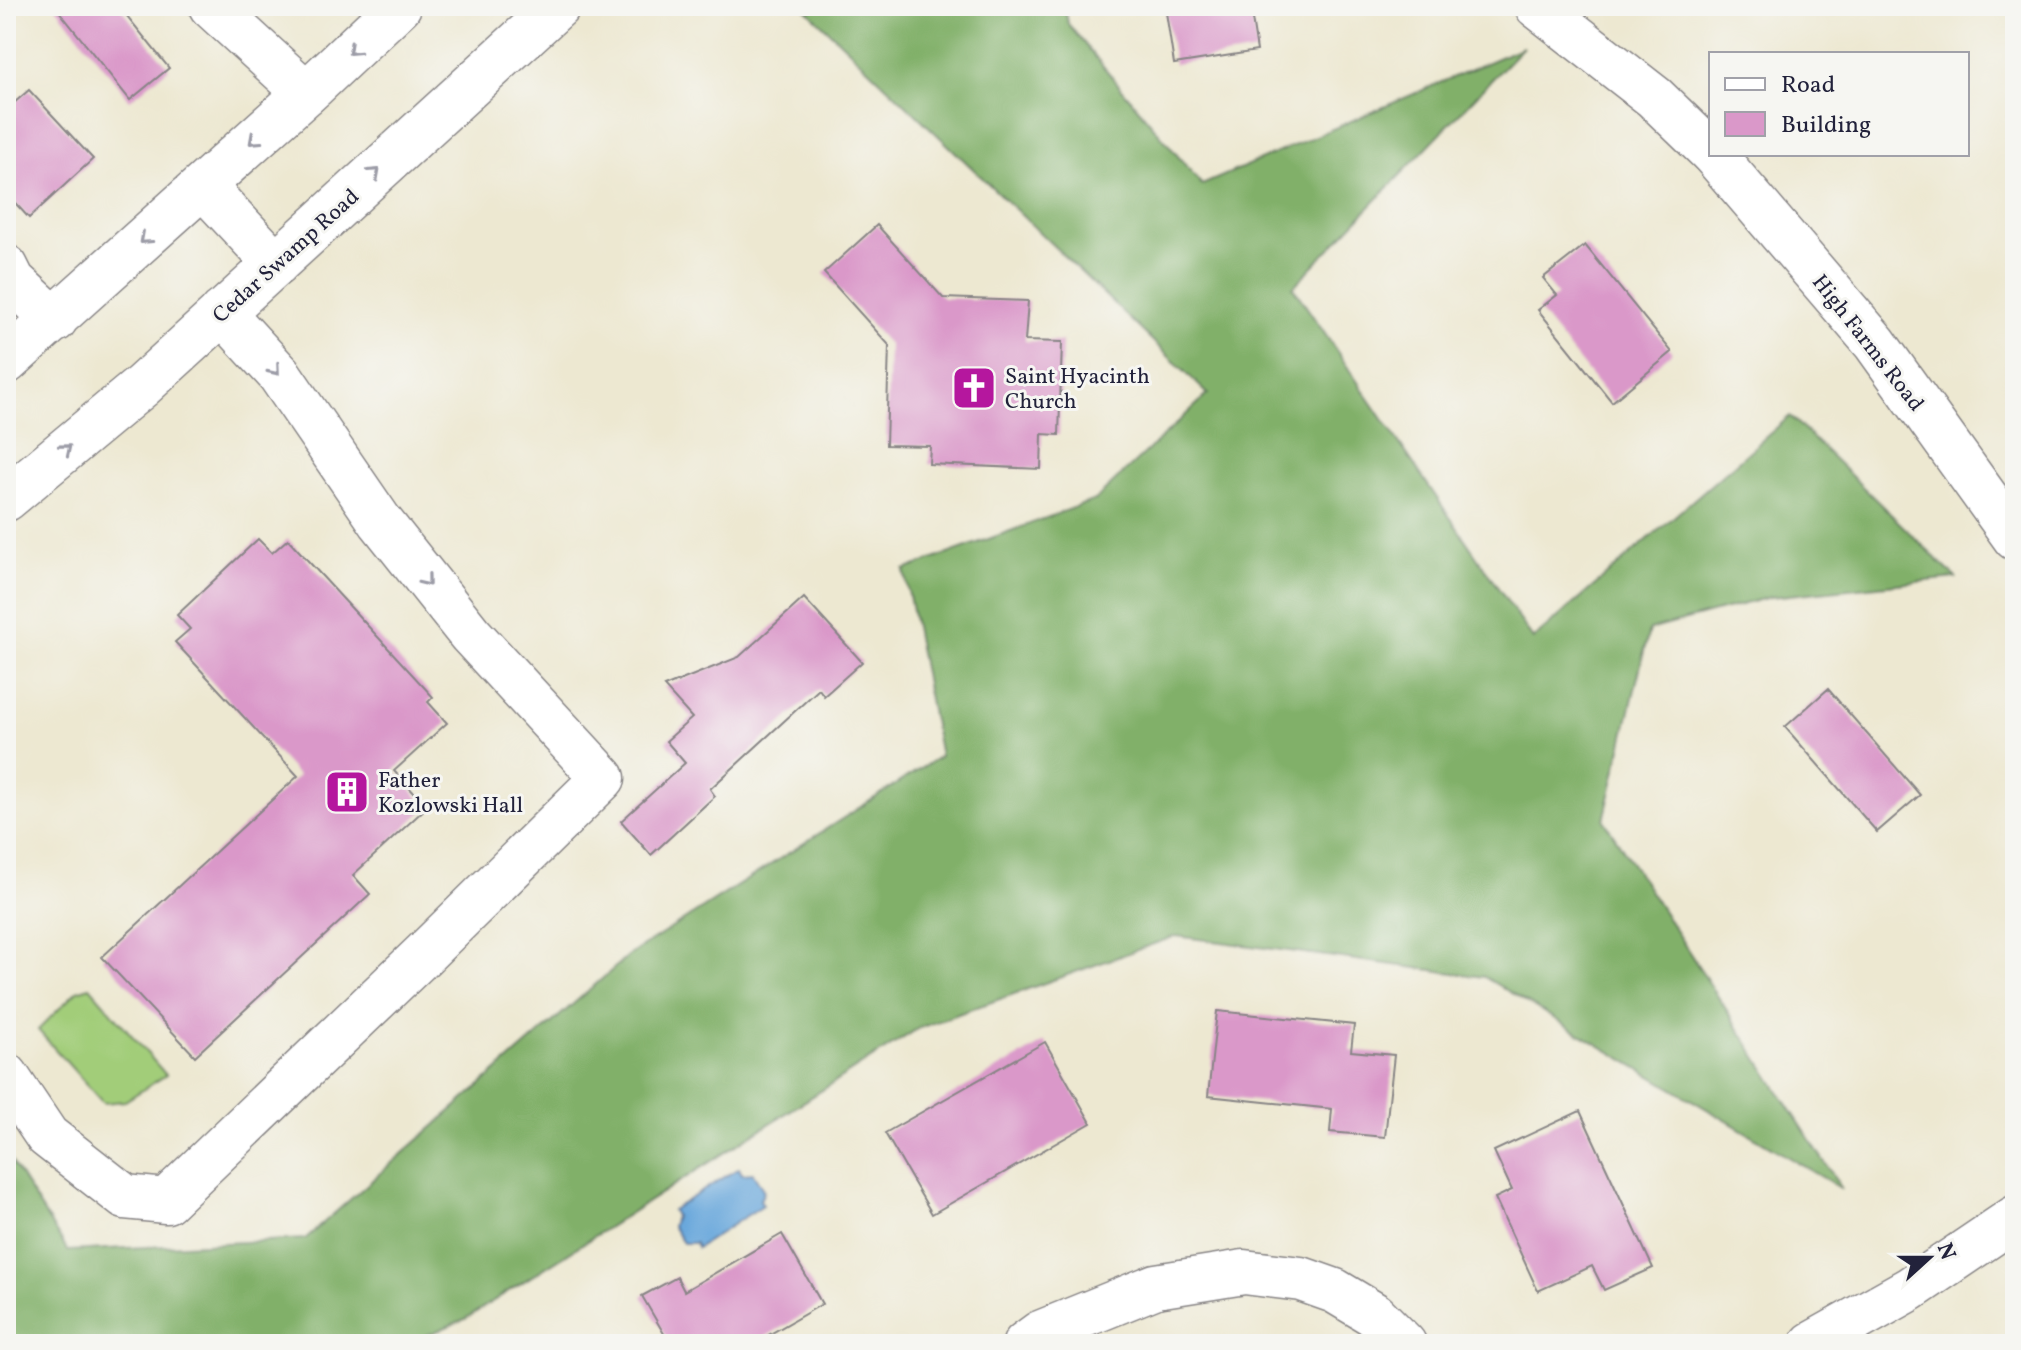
<svg xmlns="http://www.w3.org/2000/svg" width="2021" height="1350" font-family="Vollkorn,serif">
<style>
.green{fill:#a2cd79;stroke:#62785a;stroke-width:2}
.forest{fill:#81b069;stroke:#526952;stroke-width:2}
.water{fill:#6aa8dc;stroke:#46658c;stroke-width:2}
.building{fill:#da98c9}
.lines{fill:none;stroke-linecap:round;stroke-linejoin:round}
.minor-casing{stroke:#888586;stroke-width:47}
.major-casing{stroke:#888586;stroke-width:47}
.minor{stroke:#fff;stroke-width:44}
.major{stroke:#fff;stroke-width:44}
.oneway{stroke:#9c9ca7}
.labels{text-anchor:middle;stroke-width:6;stroke-linejoin:round;paint-order:stroke}
.street-label{font-size:22px;fill:#22223b;stroke:#f6f6f2}
.poi-label{font-size:22px;fill:#22223b;stroke:#f6f6f2;text-anchor:start}
</style>
<rect width="100%" height="100%" fill="#f6f6f2"/>
<filter id="ink" filterUnits="userSpaceOnUse"><feTurbulence type="fractalNoise" baseFrequency=".0125" numOctaves="2"/><feDisplacementMap in="SourceGraphic" scale="16" xChannelSelector="R" yChannelSelector="G"/><feConvolveMatrix kernelMatrix="1 2 1 2 8 2 1 2 1" color-interpolation-filters="sRGB"/></filter>
<filter id="wash" filterUnits="userSpaceOnUse"><feTurbulence type="fractalNoise" baseFrequency=".006" numOctaves="4" result="noise"/><feDisplacementMap in="SourceGraphic" scale="32" xChannelSelector="R" yChannelSelector="G"/><feGaussianBlur stdDeviation="1.8" result="paint"/><feColorMatrix in="noise" values="0 0 0 0 0 0 0 0 0 0 0 0 0 0 0 0 0 1.4 0 .05"/><feComposite in="paint" operator="in"/></filter>
<g filter="url(#wash)">
<rect width="100%" height="100%" fill="#ede8d1"/>
<path class="green" d="M 90,987 L 166,1075 L 125,1101 L 103,1103 L 38,1030 L 77,991 Z"/>
<path class="forest" d="M 803,6 L 1065,6 L 1068,24 L 1202,185 L 1523,47 L 1293,287 L 1533,639 L 1790,416 L 1956,578 L 1770,597 L 1649,630 L 1604,820 L 1842,1189 L 1484,977 L 1176,936 L 919,1028 L 465,1319 L 406,1344 L 6,1344 L 6,1153 L 68,1251 L 305,1239 L 628,956 L 940,756 L 904,570 L 1095,500 L 1208,394 Z"/>
<path class="water" d="M 739,1168 L 742,1174 L 753,1173 L 764,1191 L 760,1200 L 763,1205 L 697,1248 L 695,1243 L 683,1243 L 672,1226 L 675,1216 L 672,1210 Z"/>
<g id="blocks">
<g class="building">
<path d="M 55,6 L 119,6 L 169,68 L 130,100 Z"/>
<path d="M 1165,6 L 1250,6 L 1257,51 L 1174,64 Z"/>
<path d="M 29,90 L 93,159 L 29,218 L 6,193 L 6,110 Z"/>
<path d="M 877,225 L 943,298 L 1028,301 L 1025,341 L 1062,342 L 1059,435 L 1042,434 L 1041,469 L 929,464 L 930,446 L 886,445 L 889,345 L 824,273 Z"/>
<path d="M 1585,245 L 1672,352 L 1612,402 L 1538,310 L 1557,295 L 1543,278 Z"/>
<path d="M 258,539 L 272,553 L 288,539 L 433,697 L 428,702 L 447,723 L 394,771 L 427,807 L 353,875 L 370,894 L 195,1056 L 102,957 L 298,776 L 175,642 L 190,629 L 177,615 Z"/>
<path d="M 804,598 L 862,662 L 824,696 L 819,689 L 710,789 L 715,796 L 651,855 L 621,821 L 685,763 L 666,741 L 692,718 L 664,687 L 739,657 Z"/>
<path d="M 1828,689 L 1920,795 L 1877,832 L 1785,727 Z"/>
<path d="M 1217,1011 L 1354,1025 L 1351,1051 L 1394,1055 L 1385,1137 L 1330,1132 L 1332,1109 L 1208,1096 Z"/>
<path d="M 1045,1042 L 1091,1123 L 932,1214 L 885,1133 Z"/>
<path d="M 1580,1111 L 1653,1268 L 1604,1290 L 1592,1266 L 1538,1291 L 1495,1198 L 1512,1190 L 1494,1151 Z"/>
<path d="M 782,1234 L 822,1304 L 753,1344 L 670,1344 L 642,1296 L 677,1277 L 684,1291 Z"/>
</g>
</g>
</g>
<g filter="url(#ink)">
<use href="#blocks" fill-opacity="0" stroke="#888586" stroke-width="2"/>
<g class="lines">
<g class="minor-casing">
<g id="minor">
<path d="M 211,6 L 306,93"/>
<path d="M 1537,6 L 1654,97 L 1711,152"/>
<path d="M 1713,154 L 1875,343 L 2015,538"/>
<path d="M 6,267 L 13,281 L 55,320"/>
<path d="M 6,1075 L 47,1136 L 125,1197 L 166,1201 L 424,954 L 603,778 L 470,634 L 380,521 L 279,374 L 222,312"/>
<path d="M 1025,1344 L 1040,1333 L 1156,1286 L 1244,1272 L 1301,1279 L 1335,1291 L 1375,1315 L 1404,1344"/>
<path d="M 1812,1344 L 1910,1289 L 2015,1218"/>
</g>
</g>
<g class="major-casing">
<g id="major">
<path d="M 203,186 L 276,264"/>
<path d="M 6,362 L 315,85 L 399,6"/>
<path d="M 6,499 L 142,386 L 558,6"/>
</g>
</g>
<use href="#minor" class="minor"/>
<use href="#major" class="major"/>
</g>
<defs><path id="oneway-chevron" d="M-2-3.5L2.5 0L-2 3.5" fill="none" stroke-width="1.6" stroke-linecap="round" stroke-linejoin="round" transform="scale(2)"/></defs>
<g class="oneway">
<use href="#oneway-chevron" transform="translate(353 50) rotate(137)"/>
<use href="#oneway-chevron" transform="translate(254 140) rotate(138)"/>
<use href="#oneway-chevron" transform="translate(375 173) rotate(-42)"/>
<use href="#oneway-chevron" transform="translate(145 239) rotate(138)"/>
<use href="#oneway-chevron" transform="translate(275 370) rotate(50)"/>
<use href="#oneway-chevron" transform="translate(66 449) rotate(-40)"/>
<use href="#oneway-chevron" transform="translate(426 581) rotate(51)"/>
</g>
</g>
<defs>
<g id="church-square" transform="scale(2.3)"><rect x="-9" y="-9" width="18" height="18" rx="4" fill="#b5179e" stroke="#f6f6f2"/><path d="M-1.2-6h2.4v3.5h3.3v2.4h-3.3V6h-2.4V-.1h-3.3v-2.4h3.3Z" fill="#fff"/></g>
<g id="building-square" transform="scale(2.3)"><rect x="-9" y="-9" width="18" height="18" rx="4" fill="#b5179e" stroke="#f6f6f2"/><path d="M-4-6H4V6H1V3H-1V6H-4ZM-2.5-4.3h1.7v1.8h-1.7ZM.8-4.3h1.7v1.8H.8ZM-2.5-1h1.7V.8h-1.7ZM.8-1h1.7V.8H.8Z" fill="#fff"/></g>
</defs>
<g fill-rule="evenodd">
<use href="#church-square" x="974" y="388"/>
<use href="#building-square" x="347" y="792"/>
</g>
<g class="labels">
<g class="street-label">
<text transform="translate(285 255) rotate(-42)" y="8">Cedar Swamp Road</text>
<text transform="translate(1869 342) rotate(52)" y="8">High Farms Road</text>
</g>
<g class="poi-label">
<text x="1005" y="383">Saint Hyacinth<tspan x="1005" dy="25">Church</tspan></text>
<text x="378" y="787">Father<tspan x="378" dy="25">Kozlowski Hall</tspan></text>
</g>
</g>
<rect width="2021" height="1350" fill="none" stroke="#f6f6f2" stroke-width="32"/>
<rect x="1709" y="52" width="260" height="104" fill="#f6f6f2" stroke="#a1a1a9" stroke-width="2"/>
<rect x="1725" y="78" width="40" height="12" fill="#ffffff" stroke="#a1a1a9" stroke-width="2"/>
<text x="1781" y="92" font-size="24" fill="#22223b">Road</text>
<rect x="1725" y="112" width="40" height="24" fill="#da98c9" stroke="#a1a1a9" stroke-width="2"/>
<text x="1781" y="132" font-size="24" fill="#22223b">Building</text>
<g transform="translate(1929 1258) rotate(69)" stroke="#f6f6f2" stroke-width="6" paint-order="stroke">
<path d="M0-6L14 30L0 20L-14 30Z" fill="#22223b"/>
<text y="-12" font-size="22" font-weight="bold" text-anchor="middle" fill="#22223b">N</text>
</g>
</svg>
